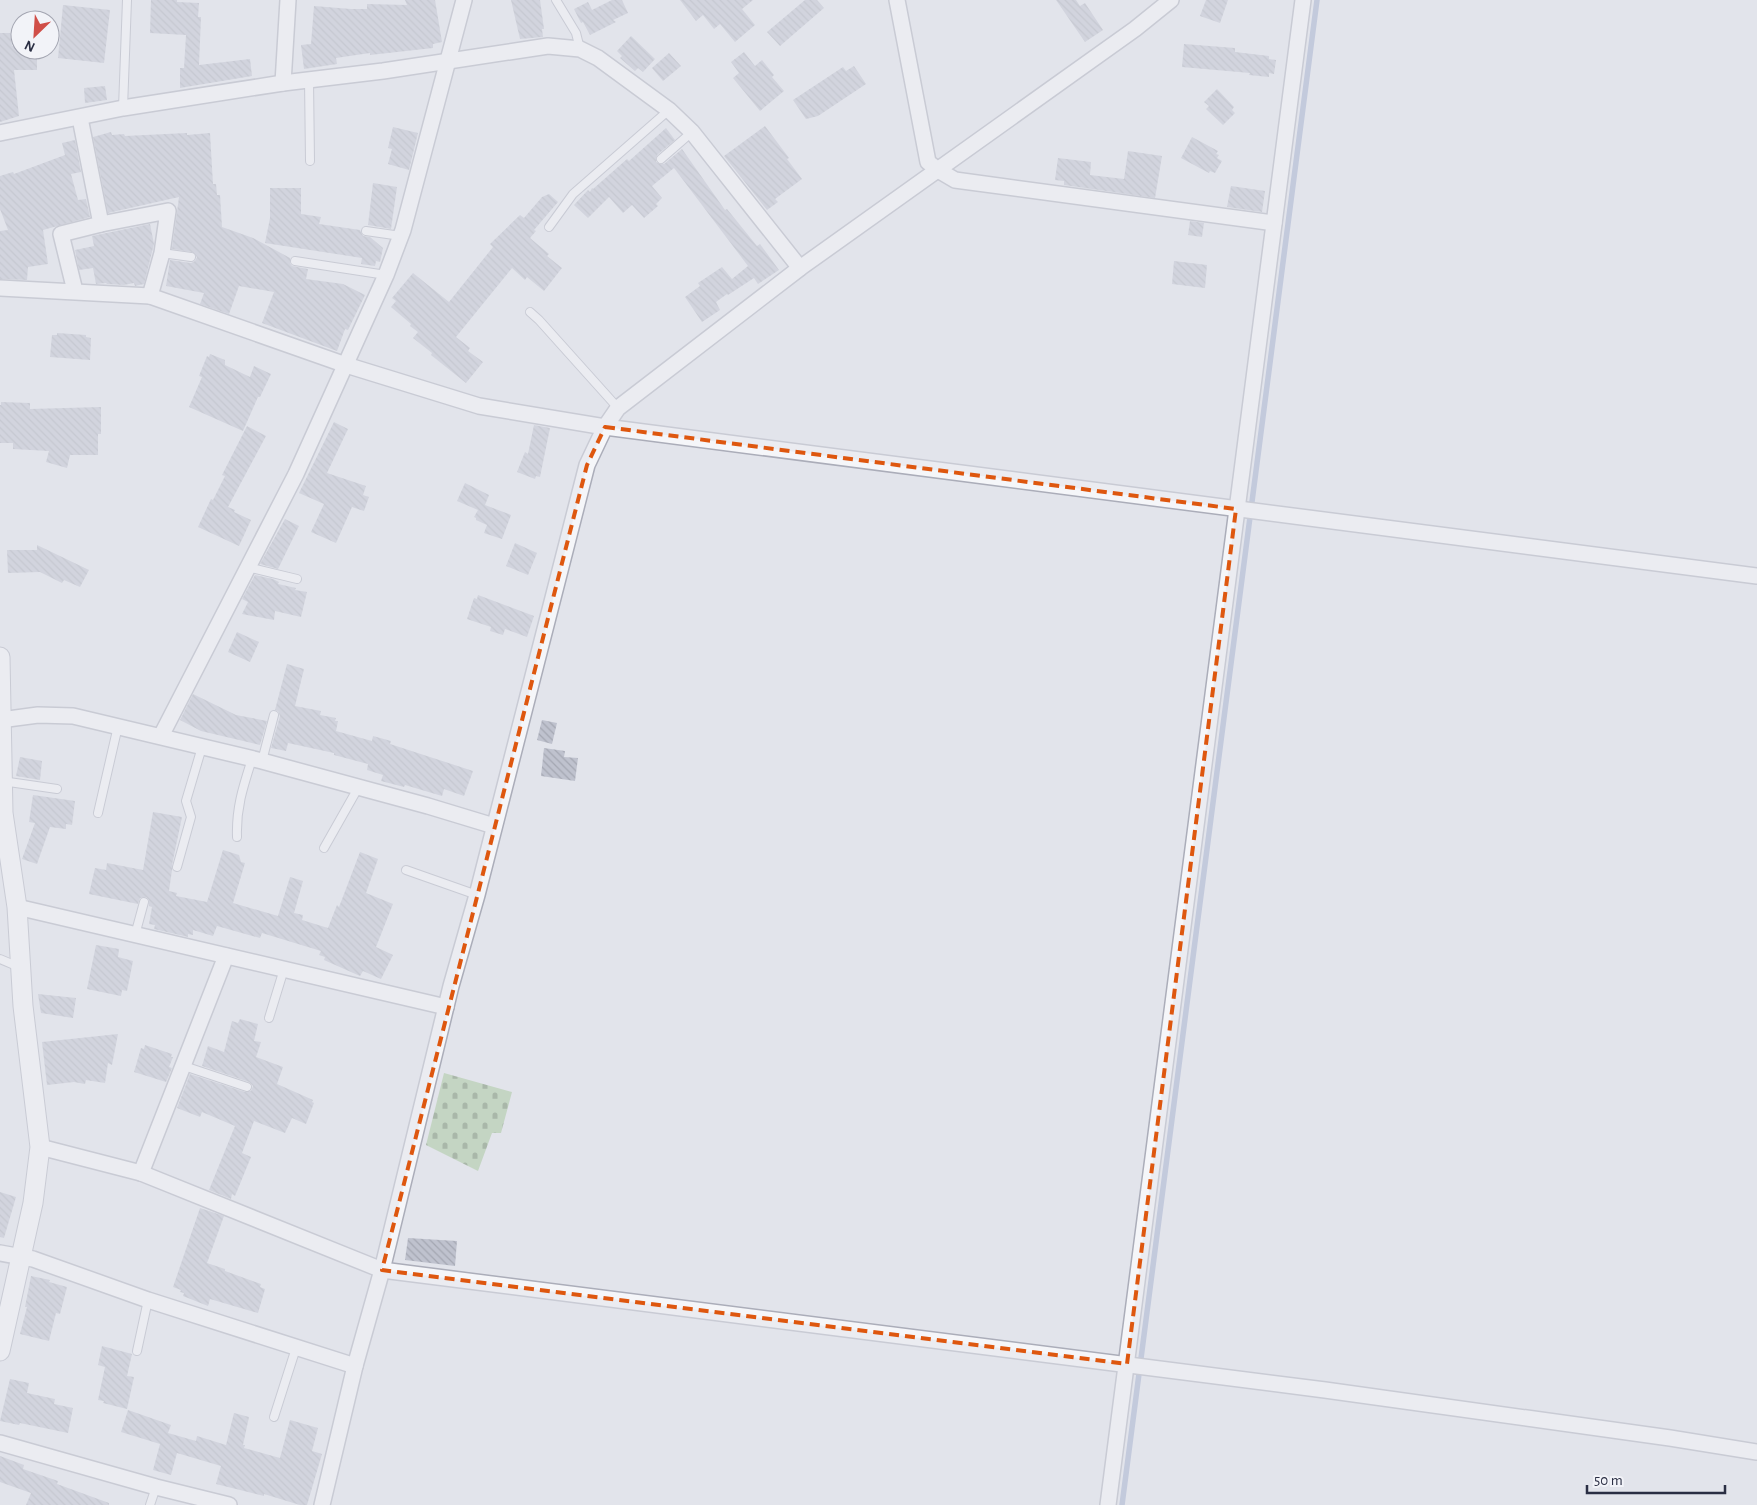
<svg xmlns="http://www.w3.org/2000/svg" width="1757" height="1505" font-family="'Alegreya Sans',sans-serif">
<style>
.cemetery{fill:url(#cemetery-stones)}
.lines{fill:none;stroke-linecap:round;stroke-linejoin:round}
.stream{stroke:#9daacb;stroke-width:5.5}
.building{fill:url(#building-back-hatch)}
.service-casing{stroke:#abadb9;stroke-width:10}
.minor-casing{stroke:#abadb9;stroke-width:18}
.tertiary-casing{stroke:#abadb9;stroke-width:21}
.service{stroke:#f5f6f9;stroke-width:8}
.minor{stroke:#f5f6f9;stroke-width:15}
.tertiary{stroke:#f5f6f9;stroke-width:19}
.marked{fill:none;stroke:#de570f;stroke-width:4;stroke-dasharray:10 6;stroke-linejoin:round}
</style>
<defs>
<pattern id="cemetery-stones" width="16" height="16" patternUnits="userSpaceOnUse" patternTransform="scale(1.25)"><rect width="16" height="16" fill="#c4d5c3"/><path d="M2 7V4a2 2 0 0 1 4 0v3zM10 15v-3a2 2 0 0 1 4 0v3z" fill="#a9b7a9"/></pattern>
<pattern id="building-back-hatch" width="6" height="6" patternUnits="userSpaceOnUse" patternTransform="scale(1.25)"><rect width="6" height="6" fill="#bfc2ce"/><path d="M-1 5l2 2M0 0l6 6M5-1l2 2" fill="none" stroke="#a4a7b2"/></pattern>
</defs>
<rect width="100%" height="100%" fill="#e2e4eb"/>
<path class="cemetery" d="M 444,1073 L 512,1092 L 501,1133 L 492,1133 L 478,1171 L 426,1145 Z"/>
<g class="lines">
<path class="stream" d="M 1122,1505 L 1317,0"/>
</g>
<g class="building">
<path d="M 151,0 L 177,0 L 177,2 L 199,3 L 198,17 L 201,17 L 199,65 L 250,59 L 252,76 L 180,88 L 180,68 L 184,68 L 186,35 L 150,33 Z"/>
<path d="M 405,0 L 435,0 L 442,42 L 433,44 L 433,48 L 370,55 L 370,53 L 336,58 L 337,64 L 304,69 L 301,45 L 311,44 L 314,6 L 351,9 L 367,9 L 367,4 L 407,5 Z"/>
<path d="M 511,0 L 540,0 L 544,29 L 542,29 L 543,37 L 520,39 Z"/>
<path d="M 612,0 L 622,0 L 628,13 L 613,20 L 616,22 L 590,35 L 583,22 L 581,23 L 574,9 L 588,2 L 592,10 Z"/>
<path d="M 680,0 L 753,0 L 742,9 L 755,25 L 735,42 L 720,24 L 714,29 L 703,15 L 696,21 Z"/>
<path d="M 805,0 L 817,0 L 824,8 L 780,46 L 767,32 Z"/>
<path d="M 1056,0 L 1076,0 L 1080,6 L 1085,3 L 1103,30 L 1085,42 Z"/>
<path d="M 1206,0 L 1228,0 L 1220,23 L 1200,16 Z"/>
<path d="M 63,5 L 110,10 L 104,63 L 58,58 Z"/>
<path d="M 0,33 L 10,33 L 12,46 L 19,46 L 19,50 L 37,50 L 37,70 L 14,70 L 19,116 L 0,122 Z"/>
<path d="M 631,36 L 655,59 L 643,72 L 638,68 L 635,71 L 620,58 L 622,56 L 617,51 Z"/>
<path d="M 1184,44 L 1235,48 L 1235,52 L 1269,56 L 1269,59 L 1276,60 L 1274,74 L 1269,73 L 1269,77 L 1249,75 L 1250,73 L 1182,67 Z"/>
<path d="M 744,52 L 755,66 L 762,60 L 774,75 L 772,77 L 784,91 L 760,111 L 733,78 L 739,73 L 731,62 Z"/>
<path d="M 669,53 L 681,66 L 663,81 L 652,68 Z"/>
<path d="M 854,66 L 866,84 L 818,116 L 806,119 L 793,100 L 843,67 L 846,71 Z"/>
<path d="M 105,86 L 107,100 L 85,103 L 84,88 Z"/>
<path d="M 1217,89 L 1234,107 L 1232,110 L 1235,113 L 1223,125 L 1206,109 L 1209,106 L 1204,102 Z"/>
<path d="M 765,126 L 789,158 L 787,159 L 802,179 L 775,199 L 778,202 L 767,210 L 724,156 Z"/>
<path d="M 393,127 L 418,133 L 409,170 L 388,164 L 392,149 L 388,148 Z"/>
<path d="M 666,128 L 675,140 L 657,155 L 656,162 L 660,164 L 664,164 L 682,149 L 725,210 L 727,209 L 757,246 L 760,244 L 779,270 L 758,284 L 754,278 L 728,295 L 727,294 L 716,302 L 720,310 L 702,322 L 685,297 L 700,286 L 698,283 L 722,267 L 732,279 L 748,266 L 674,168 L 652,186 L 662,198 L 656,204 L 658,206 L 644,218 L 632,205 L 623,213 L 609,197 L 588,218 L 574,205 L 588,190 L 590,192 L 592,188 L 593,189 L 627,159 L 629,161 Z"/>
<path d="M 111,132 L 112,135 L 124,134 L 125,136 L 187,133 L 187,135 L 210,133 L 213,184 L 216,184 L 217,195 L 220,195 L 222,227 L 253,238 L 290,258 L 290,263 L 292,266 L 308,269 L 306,279 L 343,284 L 365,295 L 348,330 L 345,329 L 337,351 L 262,323 L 274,292 L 239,286 L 229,314 L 200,304 L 204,293 L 166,286 L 170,260 L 191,263 L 195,261 L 197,257 L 192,252 L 172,249 L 179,197 L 108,213 L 93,137 Z"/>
<path d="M 1192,137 L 1218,151 L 1216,154 L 1219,155 L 1217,158 L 1222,161 L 1215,173 L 1210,171 L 1209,173 L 1181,158 Z"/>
<path d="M 75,140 L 81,172 L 71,174 L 78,200 L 86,199 L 90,217 L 43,230 L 48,264 L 28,267 L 27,280 L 0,279 L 0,231 L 8,230 L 0,209 L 0,176 L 13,172 L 14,174 L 65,155 L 62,143 Z"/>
<path d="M 1128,151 L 1162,156 L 1155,198 L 1064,185 L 1064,181 L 1055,180 L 1058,158 L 1091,162 L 1090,175 L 1124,179 Z"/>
<path d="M 373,183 L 397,187 L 391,229 L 368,225 Z"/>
<path d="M 1231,186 L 1265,191 L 1262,212 L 1227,207 Z"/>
<path d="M 270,188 L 301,188 L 301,214 L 321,217 L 319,224 L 360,230 L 363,236 L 370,237 L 383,248 L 380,262 L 376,261 L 375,266 L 361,264 L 362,258 L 265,243 L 270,218 Z"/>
<path d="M 549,194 L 558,202 L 534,230 L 536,231 L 530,238 L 549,254 L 547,256 L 562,268 L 544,291 L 527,277 L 525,280 L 512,268 L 456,337 L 470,348 L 468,351 L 483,362 L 466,383 L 431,355 L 432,353 L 413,338 L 418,332 L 410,326 L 411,324 L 391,307 L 396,301 L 392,298 L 413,273 L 449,302 L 493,247 L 490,244 L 520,215 L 524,218 L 542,197 Z"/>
<path d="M 1190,221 L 1204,223 L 1202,237 L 1188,235 Z"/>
<path d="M 150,224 L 154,244 L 144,284 L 135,286 L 134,283 L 124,285 L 107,284 L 106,283 L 96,284 L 93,268 L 79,270 L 75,250 L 94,246 L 92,236 Z"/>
<path d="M 1174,261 L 1207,265 L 1205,288 L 1172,284 Z"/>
<path d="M 57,333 L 86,335 L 86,337 L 91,338 L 90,360 L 50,357 L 52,335 L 57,335 Z"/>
<path d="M 210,354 L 225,360 L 225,365 L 250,377 L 254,366 L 271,374 L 260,397 L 258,397 L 243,431 L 189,407 L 202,377 L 199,376 L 207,356 L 209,357 Z"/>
<path d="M 1,402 L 30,403 L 30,409 L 101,407 L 101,434 L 98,434 L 98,455 L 70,455 L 67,468 L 46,462 L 49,451 L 13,449 L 13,443 L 0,443 L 0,405 L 1,405 Z"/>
<path d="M 334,422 L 348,429 L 327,473 L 366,486 L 363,495 L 369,497 L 364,511 L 352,507 L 336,543 L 311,532 L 324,504 L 299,493 Z"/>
<path d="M 534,425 L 550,428 L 540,477 L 536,476 L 535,479 L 517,472 L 525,452 L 528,454 Z"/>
<path d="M 247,426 L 266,436 L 228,507 L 235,510 L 234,512 L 251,520 L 239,546 L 198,527 L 211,499 L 213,500 L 225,476 L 222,475 Z"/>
<path d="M 465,483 L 489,495 L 485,505 L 511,515 L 502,539 L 484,533 L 487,525 L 476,520 L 476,518 L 474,517 L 478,510 L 457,501 Z"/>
<path d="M 285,519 L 299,526 L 278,569 L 260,564 Z"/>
<path d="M 515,543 L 537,553 L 528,575 L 506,566 Z"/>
<path d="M 37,545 L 89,570 L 80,587 L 64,580 L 62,583 L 40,572 L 8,573 L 7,550 L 37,550 Z"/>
<path d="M 255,575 L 273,579 L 279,582 L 278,584 L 296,588 L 295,590 L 307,592 L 301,617 L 275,611 L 274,620 L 242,614 L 248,602 L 242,599 Z"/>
<path d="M 478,595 L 534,616 L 527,637 L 505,629 L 503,635 L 490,631 L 491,627 L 467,619 L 474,598 L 477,599 Z"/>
<path d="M 237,632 L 259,642 L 250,662 L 228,652 Z"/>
<path d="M 287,664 L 304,669 L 295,706 L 321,711 L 320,715 L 336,718 L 335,721 L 338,721 L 336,731 L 372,741 L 373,736 L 391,741 L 390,744 L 473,771 L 464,796 L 444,789 L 442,796 L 405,785 L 404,787 L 381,781 L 383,775 L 367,770 L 368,764 L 334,755 L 334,753 L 288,743 L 286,751 L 271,748 L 280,716 L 278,711 L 275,710 Z"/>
<path d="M 193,694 L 236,715 L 267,721 L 260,745 L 201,731 L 180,720 Z"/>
<path d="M 542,720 L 557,723 L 552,744 L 537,740 Z"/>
<path d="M 544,748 L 565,751 L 564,757 L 578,758 L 575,781 L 541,776 Z"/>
<path d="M 20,757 L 42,761 L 40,780 L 16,776 Z"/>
<path d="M 33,795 L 75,801 L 72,825 L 66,824 L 66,829 L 50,827 L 37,864 L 22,859 L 35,823 L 29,822 Z"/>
<path d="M 153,812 L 182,817 L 172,865 L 172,870 L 169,891 L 177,893 L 176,896 L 207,902 L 223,850 L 239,855 L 241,862 L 245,863 L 233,903 L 278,916 L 290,877 L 303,881 L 294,913 L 303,915 L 302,920 L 328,928 L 337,905 L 339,907 L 360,852 L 378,859 L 366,893 L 393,904 L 376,947 L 393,955 L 381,979 L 363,971 L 360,976 L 324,960 L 325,957 L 319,955 L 321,951 L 262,933 L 260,938 L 217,926 L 213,936 L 193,930 L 193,935 L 188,934 L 188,937 L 154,929 L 155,925 L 149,924 L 152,907 L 149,906 L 149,900 L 146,897 L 140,898 L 138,904 L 89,894 L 95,868 L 106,870 L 107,863 L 143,870 Z"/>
<path d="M 96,945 L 119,949 L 118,957 L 133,961 L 127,991 L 122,990 L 121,996 L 87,989 Z"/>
<path d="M 38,994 L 76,998 L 73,1018 L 41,1013 Z"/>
<path d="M 240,1019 L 258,1024 L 254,1041 L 261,1042 L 256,1057 L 283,1067 L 277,1084 L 313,1100 L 312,1102 L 314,1103 L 306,1124 L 292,1118 L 285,1133 L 254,1121 L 242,1153 L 251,1157 L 235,1196 L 232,1194 L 231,1199 L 209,1190 L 235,1126 L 202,1112 L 200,1117 L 177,1108 L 190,1074 L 245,1092 L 251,1091 L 253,1086 L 249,1082 L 202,1066 L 208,1046 L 224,1052 L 232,1021 L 238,1023 Z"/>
<path d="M 118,1034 L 112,1065 L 108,1063 L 105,1083 L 86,1080 L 85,1084 L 74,1082 L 47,1085 L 42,1042 Z"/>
<path d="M 145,1045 L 172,1054 L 171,1057 L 173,1057 L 169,1067 L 172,1068 L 166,1082 L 134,1072 L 141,1048 L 144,1049 Z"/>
<path d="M 0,1192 L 16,1197 L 4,1238 L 0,1237 Z"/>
<path d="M 200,1208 L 224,1216 L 207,1263 L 225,1269 L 225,1271 L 261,1284 L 260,1287 L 265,1289 L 258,1313 L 210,1299 L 208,1306 L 183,1296 L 184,1293 L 180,1292 L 181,1290 L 173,1287 Z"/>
<path d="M 408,1238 L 457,1241 L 455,1266 L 405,1260 Z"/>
<path d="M 31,1276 L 50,1280 L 49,1282 L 67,1287 L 60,1314 L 56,1313 L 49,1341 L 20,1334 L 27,1307 L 25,1307 Z"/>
<path d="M 102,1346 L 132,1354 L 127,1376 L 134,1377 L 127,1409 L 103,1403 L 104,1401 L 98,1400 L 105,1367 L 98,1365 Z"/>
<path d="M 10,1379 L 29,1383 L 27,1393 L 55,1399 L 54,1404 L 73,1408 L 68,1433 L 20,1423 L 19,1425 L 0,1421 Z"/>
<path d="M 128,1410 L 171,1425 L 168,1433 L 196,1441 L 197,1436 L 226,1445 L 234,1413 L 249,1417 L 243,1445 L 245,1445 L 244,1448 L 280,1458 L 290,1420 L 318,1428 L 312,1451 L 322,1454 L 307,1505 L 300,1505 L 264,1494 L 264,1496 L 216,1484 L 221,1466 L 177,1453 L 171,1475 L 153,1470 L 160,1444 L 121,1432 Z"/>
<path d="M 0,1456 L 24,1465 L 23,1469 L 58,1481 L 57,1484 L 109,1503 L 109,1505 L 26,1505 L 31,1493 L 0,1482 Z"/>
</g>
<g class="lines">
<g class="service-casing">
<g id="service">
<path d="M 556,0 L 576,33 L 580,49"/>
<path d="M 309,80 L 310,161"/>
<path d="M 123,108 L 127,0"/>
<path d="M 661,159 L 692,132"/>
<path d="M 549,227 L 573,194 L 669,110"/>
<path d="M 366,231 L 401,236"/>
<path d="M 162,253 L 191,257"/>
<path d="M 295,261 L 386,275"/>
<path d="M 530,312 L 539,320 L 618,408"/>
<path d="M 247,567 L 297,579"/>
<path d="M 262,761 L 274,715"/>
<path d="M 2,781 L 57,789"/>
<path d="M 98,813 L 118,726"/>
<path d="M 237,837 C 236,808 243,787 252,759"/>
<path d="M 324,848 L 358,788"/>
<path d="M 177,867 L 191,817 L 186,801 L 202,747"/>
<path d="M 406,870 L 477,895"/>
<path d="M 135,935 L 144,902"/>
<path d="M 0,959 L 19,967"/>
<path d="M 269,1018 L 284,969"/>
<path d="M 184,1066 L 247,1087"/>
<path d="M 137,1351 L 148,1300"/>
<path d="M 274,1417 L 296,1348"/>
<path d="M 150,1505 L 156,1487"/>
</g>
</g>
<g class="minor-casing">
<g id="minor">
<path d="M 897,0 L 928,162 L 938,170 L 955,180 L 1274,223"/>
<path d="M 283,83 L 288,0"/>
<path d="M 80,118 L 101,224"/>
<path d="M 0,133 L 123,108 L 283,83 L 383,71 L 548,46 L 580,49 L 598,58 L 669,110 L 692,132 L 800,268"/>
<path d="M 0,288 L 150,296 L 346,365 L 479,406 L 605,427 L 1757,576"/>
<path d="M 75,291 L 61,234 L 101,224 L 168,211 L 162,253 L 150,296"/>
<path d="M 0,720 L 38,715 L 73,716 L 262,761 L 428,806 L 494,826"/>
<path d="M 161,736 L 296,474 L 386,275 L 403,230 L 464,0"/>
<path d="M 17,907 L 446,1007"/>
<path d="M 40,1147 L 141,1173 L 382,1270 L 1325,1390 L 1670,1438 L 1757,1452"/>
<path d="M 141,1173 L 226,956"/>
<path d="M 0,1253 L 33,1259 L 148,1300 L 355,1366"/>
<path d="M 0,1443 L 156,1487 L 229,1505"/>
<path d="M 322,1505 L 355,1366 L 382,1270 L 451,986 L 477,895 L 587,465 L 605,427 L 618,408 L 800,268 L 1135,29 L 1171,0"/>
<path d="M 1108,1505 L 1303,0"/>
</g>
</g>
<g class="tertiary-casing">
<path id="tertiary" d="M 0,657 L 3,813 L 17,907 L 23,1006 L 40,1147 L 33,1203 L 0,1351"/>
</g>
<use href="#service" class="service"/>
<use href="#minor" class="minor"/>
<use href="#tertiary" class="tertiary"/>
</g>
<path d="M0 0H1757V1505H0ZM 605,427 L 1236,509 L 1127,1364 L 382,1270 L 587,465 Z" fill="#e2e4eb" fill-opacity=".55" fill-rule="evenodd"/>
<path class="marked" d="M 605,427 L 1236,509 L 1127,1364 L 382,1270 L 587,465 Z"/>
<g transform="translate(35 35) rotate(205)"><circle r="24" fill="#f2f3f8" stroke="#a2a4b0"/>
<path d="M0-4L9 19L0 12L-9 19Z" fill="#d04e48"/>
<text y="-8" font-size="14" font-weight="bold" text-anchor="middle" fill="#2a2e43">N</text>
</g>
<path d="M1587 1485v8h138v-8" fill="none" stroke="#2a2e43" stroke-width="2.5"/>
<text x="1594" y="1485" font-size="15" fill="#2a2e43" stroke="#f2f3f8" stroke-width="4" paint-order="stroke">50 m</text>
</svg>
